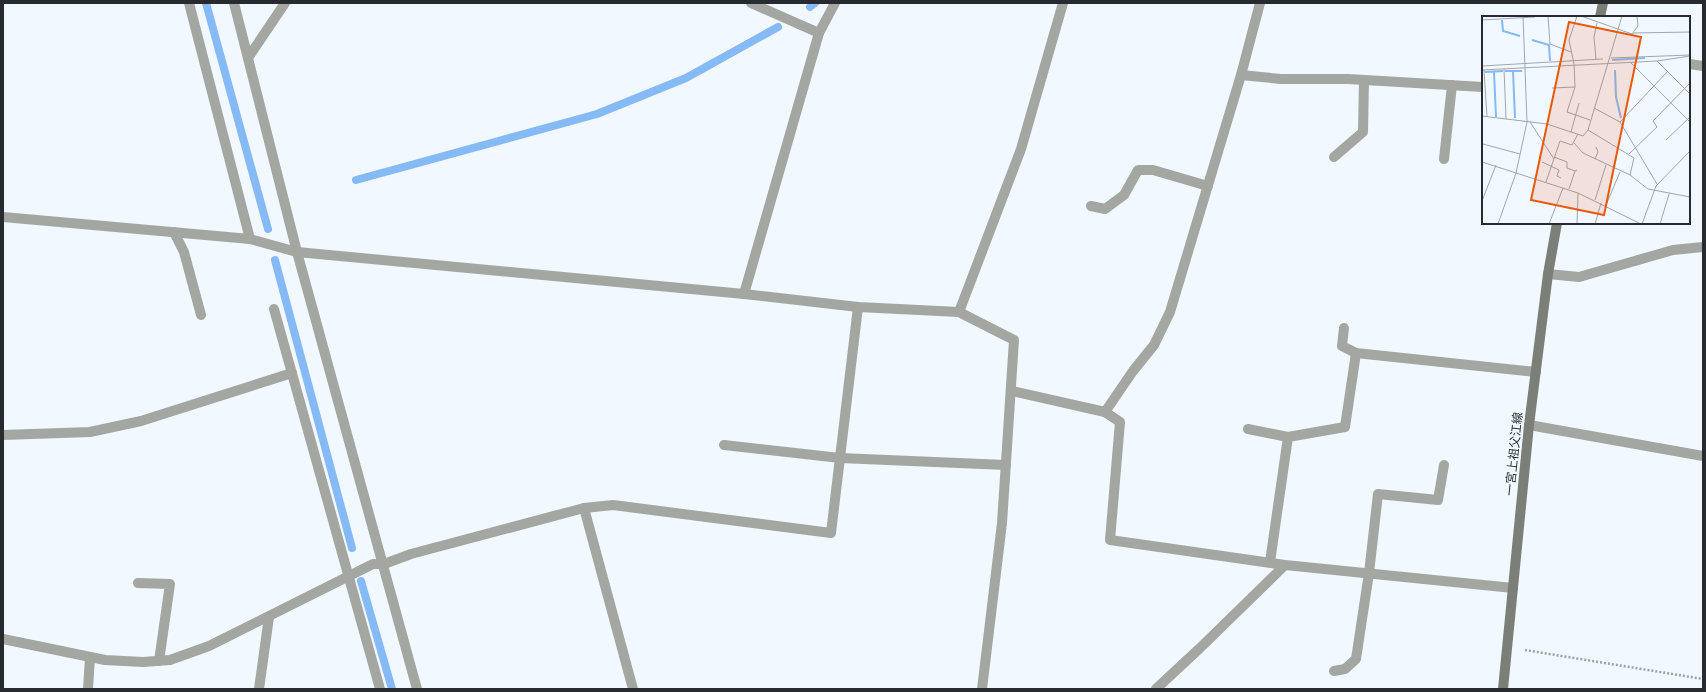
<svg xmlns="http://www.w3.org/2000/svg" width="1706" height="692" font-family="'Archivo Narrow','Noto Sans JP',sans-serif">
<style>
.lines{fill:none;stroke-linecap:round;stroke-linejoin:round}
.stream{stroke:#85baf6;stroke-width:8}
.path{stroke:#9ca1a6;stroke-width:2.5;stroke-dasharray:2 2;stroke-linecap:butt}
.minor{stroke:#a3a6a1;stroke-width:10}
.secondary{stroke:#7b7f77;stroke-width:10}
.labels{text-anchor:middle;stroke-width:4;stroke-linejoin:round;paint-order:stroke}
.street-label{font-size:12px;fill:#272b2f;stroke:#f2f8ff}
.inset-river{fill:none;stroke:#85baf6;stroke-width:2}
.inset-road{fill:none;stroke:#a1a6ac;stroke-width:1}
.view{fill:#e8590c;fill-opacity:0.15;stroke:#e8590c;stroke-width:2}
.inset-edge{fill:none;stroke:#272b2f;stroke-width:2}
</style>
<rect width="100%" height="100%" fill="#f2f8ff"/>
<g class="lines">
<g class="stream">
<path d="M 206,3 L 268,229"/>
<path d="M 810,7 L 815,3"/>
<path d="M 356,180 L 597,114 L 686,78 L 778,27"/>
<path d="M 275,260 L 352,548"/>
<path d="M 361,581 L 392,689"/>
</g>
<path class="path" d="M 1525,650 L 1703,679"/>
<g class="minor">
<path d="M 189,3 L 250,239"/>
<path d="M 234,3 L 297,252 L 417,689"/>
<path d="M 819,33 L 835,3"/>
<path d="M 248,58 L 285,3"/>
<path d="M 1689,64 L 1703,66"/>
<path d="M 1241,75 L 1281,79 L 1348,79 L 1483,87"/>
<path d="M 1334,157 L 1363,132 L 1364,80"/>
<path d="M 1444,159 L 1452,85"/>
<path d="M 1091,206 L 1105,209 L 1124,195 L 1138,170 L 1153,170 L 1208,186"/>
<path d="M 3,217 L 250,239 L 297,252 L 744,294 L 858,307 L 959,312 L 1021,149 L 1063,3"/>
<path d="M 174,232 L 184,252 L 201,315"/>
<path d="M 1548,274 L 1579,277 L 1673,250 L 1703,247"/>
<path d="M 744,294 L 819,33 L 751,3"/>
<path d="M 274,309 L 380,689"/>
<path d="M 959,312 L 1014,340 L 1002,523 L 982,689"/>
<path d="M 1344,328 L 1342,346 L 1356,353 L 1536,372"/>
<path d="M 1012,391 L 1105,412 L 1120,422 L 1110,540 L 1285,565 L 1513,588"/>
<path d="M 1105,412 L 1133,371 L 1154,345 L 1170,312 L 1241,75 L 1260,3"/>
<path d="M 1529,425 L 1703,456"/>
<path d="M 1248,429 L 1288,437"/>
<path d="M 3,435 L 90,432 L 141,421 L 292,373"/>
<path d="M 724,445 L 840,458 L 1006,465"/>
<path d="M 584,508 L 633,689"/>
<path d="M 1270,562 L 1288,437 L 1345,427 L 1356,353"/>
<path d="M 138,583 L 170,584 L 159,661"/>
<path d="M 3,639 L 105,660 L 143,662 L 170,660 L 209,646 L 373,564 L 384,564 L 411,554 L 584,508 L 613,505 L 831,533 L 858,307"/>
<path d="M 1334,671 L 1345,669 L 1356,659 L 1369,573 L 1378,494 L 1438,500 L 1444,465"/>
<path d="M 88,689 L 90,657"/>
<path d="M 259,689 L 269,617"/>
<path d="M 1156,689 L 1200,648 L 1285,565"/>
</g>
<g class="secondary">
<path d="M 1600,17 L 1603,3"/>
<path d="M 1503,689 L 1529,425 L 1548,274 L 1557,223"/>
</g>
</g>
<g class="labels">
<g class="street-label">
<text transform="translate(1514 454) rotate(-84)" y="4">一宮上祖父江線</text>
</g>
</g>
<g transform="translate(1482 16)">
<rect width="208" height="208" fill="#f2f8ff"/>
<path class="inset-river" d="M 20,4 L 21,15 L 38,20M 50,24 L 67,29 L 68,45M 130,44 L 163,42M 133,54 L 134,81 L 139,102M 23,55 L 40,55M 31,55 L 33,102M 3,56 L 21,55M 12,56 L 14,101"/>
<path class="inset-road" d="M 66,0 L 68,28 L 89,36M 95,0 L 87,24 L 92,48 L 93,71 L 85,96 L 108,104M 99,0 L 150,18 L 156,10 L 155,0M 140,0 L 106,114 L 152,142 L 148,159M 0,4 L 53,1M 151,17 L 208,16M 129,42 L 208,39M 114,43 L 112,21 L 115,7M 175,45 L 208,78M 148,46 L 208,106M 0,50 L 121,43M 22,53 L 24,103M 0,54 L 175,45 L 208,40M 2,54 L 5,101M 70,72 L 93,71M 112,92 L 138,106 L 186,55M 0,100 L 65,108 L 101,120 L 106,114M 48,106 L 72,143M 138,106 L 175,168M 89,116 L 97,87M 184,124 L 208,101M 92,127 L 101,137 L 148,159 L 166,173 L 208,181M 1,128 L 38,138M 147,138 L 175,111 L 171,105 L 208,67M 72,141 L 85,146 L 85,152 L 93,155M 113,143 L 116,136 L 114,131M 0,146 L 96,177 L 159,208M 60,146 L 77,154 L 75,160 L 79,162M 64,166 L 78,125 L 90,129 L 96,118M 87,173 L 93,155 L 95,154M 113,184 L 124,149M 0,185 L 14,149M 124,189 L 138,156M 16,208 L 34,157 L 45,106 L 41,0M 67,208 L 81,172M 95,208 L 96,177M 113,208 L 119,187M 160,208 L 174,170 L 208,135M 178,208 L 187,178"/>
<path class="view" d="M 87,6 L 159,21 L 122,199 L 49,184 Z"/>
<rect width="208" height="208" class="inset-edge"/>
</g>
<rect width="1706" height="692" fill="none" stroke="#272b2f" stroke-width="8"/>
</svg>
